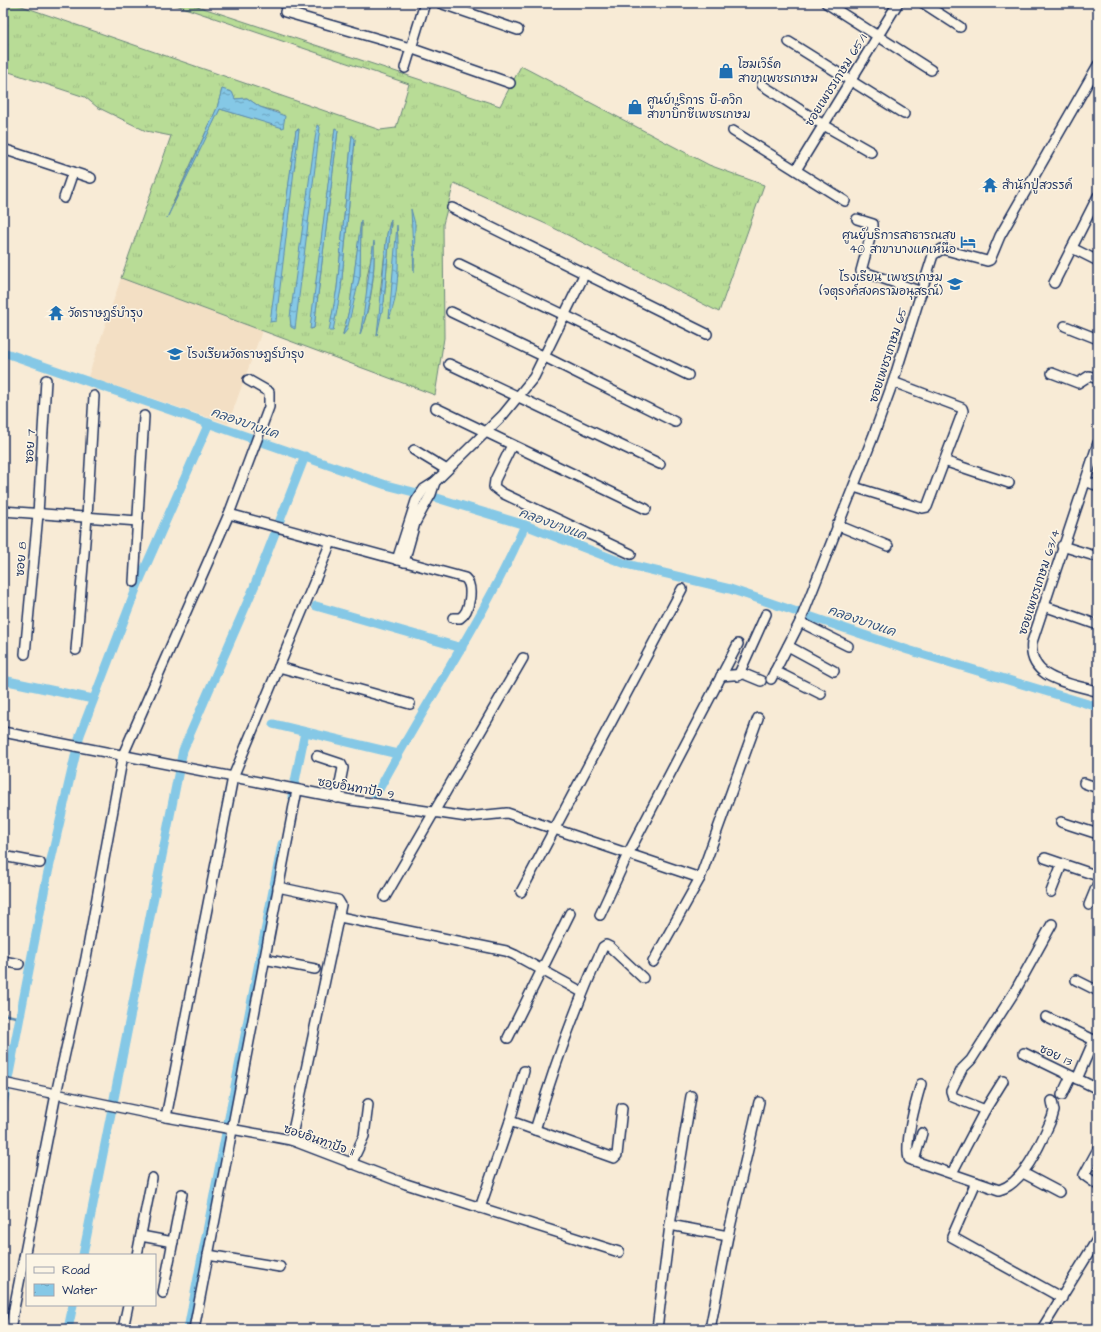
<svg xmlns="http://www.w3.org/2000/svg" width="1101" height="1332" font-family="'Architects Daughter','Playpen Sans Thai',sans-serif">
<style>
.built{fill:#f3dfc4}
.grass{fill:url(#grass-tufts);stroke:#6a867a;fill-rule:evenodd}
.water{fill:url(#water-ripples);stroke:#5b8bb0}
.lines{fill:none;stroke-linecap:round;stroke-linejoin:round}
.stream{stroke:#5b8bb0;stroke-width:2.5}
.canal{stroke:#85c8e6;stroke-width:9}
.minor-casing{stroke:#1b2f5e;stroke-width:12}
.minor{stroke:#fcf5e5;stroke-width:9}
.labels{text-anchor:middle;stroke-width:3;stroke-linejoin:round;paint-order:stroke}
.poi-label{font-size:12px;fill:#1b2f5e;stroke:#fcf5e5;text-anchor:start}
.street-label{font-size:12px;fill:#1b2f5e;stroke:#fcf5e5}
.water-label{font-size:13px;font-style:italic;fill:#365580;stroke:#fcf5e5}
</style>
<defs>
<pattern id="grass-tufts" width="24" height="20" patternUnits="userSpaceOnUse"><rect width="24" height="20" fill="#b8dc96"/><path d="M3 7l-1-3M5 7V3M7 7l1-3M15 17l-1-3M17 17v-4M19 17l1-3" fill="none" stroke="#9ebd84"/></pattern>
<pattern id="water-ripples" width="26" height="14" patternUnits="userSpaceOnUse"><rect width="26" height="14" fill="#85c8e6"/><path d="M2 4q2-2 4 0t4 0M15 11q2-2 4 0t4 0" fill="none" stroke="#6ca3be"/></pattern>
</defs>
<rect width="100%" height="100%" fill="#f8ebd6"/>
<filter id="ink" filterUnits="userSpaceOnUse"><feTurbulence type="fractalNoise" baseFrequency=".025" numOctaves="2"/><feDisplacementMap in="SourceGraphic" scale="8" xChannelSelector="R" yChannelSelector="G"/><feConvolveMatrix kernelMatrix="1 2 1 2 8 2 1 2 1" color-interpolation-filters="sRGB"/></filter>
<g filter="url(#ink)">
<path class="built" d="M 121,278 L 262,331 L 228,424 L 88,377 Z"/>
<path class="grass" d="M 3,3 L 13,3 L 380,130 L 396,128 L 409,84 L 170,3 L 188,3 L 500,106 L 521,66 L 709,165 L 764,185 L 719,312 L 546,224 L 454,183 L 443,224 L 444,338 L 435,395 L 121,278 L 171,136 L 146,131 L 97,107 L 85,97 L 3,70 ZM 222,89 L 235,99 L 247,98 L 260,107 L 278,112 L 283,127 L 220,109 L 172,205 L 217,108 ZM 335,128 L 338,130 L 314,328 L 311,329 ZM 299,129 L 271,322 L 296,130 ZM 352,136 L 355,139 L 341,289 L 330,331 L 337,288 ZM 390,222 L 391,222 L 384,302 L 380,294 L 387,234 ZM 361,223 L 360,276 L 343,334 L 350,306 ZM 374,243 C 375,273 372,303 361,331 L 367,295 L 367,277 Z"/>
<g class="water">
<path d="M 222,89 L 232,92 L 235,99 L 247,98 L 260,107 L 285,116 L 283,128 L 220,109 L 167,218 L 217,108 Z"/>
<path d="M 317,125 L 320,127 L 295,329 L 291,327 L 290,317 Z"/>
<path d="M 335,128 L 338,130 L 314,328 L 310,329 Z"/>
<path d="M 299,129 L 276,321 L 270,322 L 296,130 Z"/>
<path d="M 352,135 L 355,139 L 341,289 L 333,331 L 329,331 L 337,288 Z"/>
<path d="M 411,209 L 415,224 L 414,273 Z"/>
<path d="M 391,219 L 384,302 L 377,335 L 387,234 Z"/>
<path d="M 361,220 L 360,276 L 347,330 L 343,335 L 350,306 Z"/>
<path d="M 397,225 C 399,250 400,295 389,318 Z"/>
<path d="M 374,241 C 375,277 371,301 360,335 C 366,304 368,272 374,241 Z"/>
</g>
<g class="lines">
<path class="stream" d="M 3,1014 L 20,1018"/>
<g class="canal">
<path d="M 3,352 L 386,485 L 437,498 L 525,525 L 626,564 L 730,589 L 908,650 L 1098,707"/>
<path d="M 316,606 L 462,648"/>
<path d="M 3,680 L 93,699"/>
<path d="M 273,724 L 398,754"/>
<path d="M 292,796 L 305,732"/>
<path d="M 375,797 C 423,705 484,620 525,525"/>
<path d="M 3,1105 L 47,877 L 80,735 L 138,584 L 209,423"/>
<path d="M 83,1255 L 183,750 L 254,587 L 305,456"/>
<path d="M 68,1329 L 73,1305"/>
<path d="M 188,1329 L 282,844"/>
</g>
<g class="minor-casing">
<g id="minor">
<path d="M 440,3 L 518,30"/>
<path d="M 826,3 L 931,70"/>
<path d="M 923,3 L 960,27"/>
<path d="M 285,12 L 410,48 L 510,83"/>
<path d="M 789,42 L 904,114"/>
<path d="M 405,68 L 425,3"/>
<path d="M 762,85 L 822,124 L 871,152"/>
<path d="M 733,131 L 845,201"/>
<path d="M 3,149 L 91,178"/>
<path d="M 796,170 L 898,3"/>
<path d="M 64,198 L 73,172"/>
<path d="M 452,208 L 707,334"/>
<path d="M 857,219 L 873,224 L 873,227 L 861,271 L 922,292"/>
<path d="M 1072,248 L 1098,261"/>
<path d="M 459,264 L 688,375"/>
<path d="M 1054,283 L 1098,196"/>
<path d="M 451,312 L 545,357 L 675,422"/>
<path d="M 1065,326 L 1098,339"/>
<path d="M 449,364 L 660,464"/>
<path d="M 1052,373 L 1078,383 L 1089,376 L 1098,379"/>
<path d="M 436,408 L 646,509"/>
<path d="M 512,445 L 495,480 L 494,487 L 502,493 L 631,554"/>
<path d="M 414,450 L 447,470"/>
<path d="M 944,461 L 1009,483"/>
<path d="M 1085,481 L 1098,486"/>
<path d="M 854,487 L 922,508 L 927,507 L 963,411 L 962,408 L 893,382"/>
<path d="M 3,511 L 138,521"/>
<path d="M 229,514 L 465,578 C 474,586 470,612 460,618 L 453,618"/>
<path d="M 837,525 L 888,546"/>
<path d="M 1062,546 L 1098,557"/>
<path d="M 397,560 L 416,501 L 424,489 L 435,482 L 503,415 L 534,377 L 585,273"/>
<path d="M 404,562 L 415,523 L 431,494 L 435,482"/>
<path d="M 134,582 L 144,416"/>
<path d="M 1044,606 L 1098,625"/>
<path d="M 800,622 L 848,646"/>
<path d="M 788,646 L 834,671"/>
<path d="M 76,650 L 87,517 L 94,396"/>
<path d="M 25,654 L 38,514 L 46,380"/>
<path d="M 279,667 L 410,704"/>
<path d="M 775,671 L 821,694"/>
<path d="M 721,676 L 744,674 L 761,681"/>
<path d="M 738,676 L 766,614"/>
<path d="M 771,679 L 800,622 L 873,437 L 893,382 L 933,255 L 942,249 L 987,261 L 990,260 L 1000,236 L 1098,65"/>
<path d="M 1096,691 C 1069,683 1027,679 1032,642 L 1098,443"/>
<path d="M 3,732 L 351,800 L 467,817 L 507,813 L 700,878"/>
<path d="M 317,756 L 341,764 L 343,768 L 337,798"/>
<path d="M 1084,783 L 1098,788"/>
<path d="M 1061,822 L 1098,834"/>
<path d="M 3,856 L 40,863"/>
<path d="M 1045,858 L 1098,876"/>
<path d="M 278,887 L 338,900 L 341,905 L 291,1140"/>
<path d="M 521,892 L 682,589"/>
<path d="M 1051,892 L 1062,864"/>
<path d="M 385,897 L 523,658"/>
<path d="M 1089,905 L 1098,883"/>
<path d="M 600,915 L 628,854 L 738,644"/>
<path d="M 340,917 L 506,951 L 515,955 L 582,992"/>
<path d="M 264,959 L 315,969"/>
<path d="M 3,961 L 19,964"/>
<path d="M 653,962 L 700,878 L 758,718"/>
<path d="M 1076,980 L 1098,991"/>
<path d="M 1046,1017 L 1098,1042"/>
<path d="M 508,1038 L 570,913"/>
<path d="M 1024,1053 L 1098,1089"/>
<path d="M 1077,1079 L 1094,1040"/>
<path d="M 3,1083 L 166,1117 L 291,1140 L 406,1184 L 619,1252"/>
<path d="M 921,1084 C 916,1101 904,1143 909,1159 L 999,1190 C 1025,1183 1042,1140 1052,1118 L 1054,1111 L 1052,1101"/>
<path d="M 1062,1095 L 1071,1076"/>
<path d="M 985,1110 L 953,1097 L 951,1091 L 962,1069 L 971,1060 L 1015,991 L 1052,924"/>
<path d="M 166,1117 L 233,777 L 331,542"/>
<path d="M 510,1121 L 614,1158 L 617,1155 L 622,1108"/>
<path d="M 535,1130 C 554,1067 575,1007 603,947 L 606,945 L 610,947 L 643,978"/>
<path d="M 1098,1149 L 1084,1175 L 1098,1185"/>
<path d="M 914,1161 L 922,1133"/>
<path d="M 351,1164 L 364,1136 L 368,1104"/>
<path d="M 952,1173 L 985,1110 L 1003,1081"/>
<path d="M 1023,1173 L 1059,1192"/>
<path d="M 976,1182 L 952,1237 L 1062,1298"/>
<path d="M 480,1208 L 510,1121 L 524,1071"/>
<path d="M 670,1225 L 728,1236 L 710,1329"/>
<path d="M 141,1236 L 173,1242"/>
<path d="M 728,1236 L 759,1102"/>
<path d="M 137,1255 L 152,1178"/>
<path d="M 208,1255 L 280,1267"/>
<path d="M 163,1293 L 182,1194"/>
<path d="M 10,1329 L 56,1094 L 86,958 L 123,755 L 229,514 L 269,407 L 269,392 L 248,380"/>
<path d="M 123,1329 L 128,1305"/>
<path d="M 194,1329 L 297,790"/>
<path d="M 657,1329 L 670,1225 L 691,1096"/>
<path d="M 1042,1329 L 1098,1238"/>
</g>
</g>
<use href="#minor" class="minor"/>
</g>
</g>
<defs>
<g id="shop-bare" transform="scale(1.2)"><path d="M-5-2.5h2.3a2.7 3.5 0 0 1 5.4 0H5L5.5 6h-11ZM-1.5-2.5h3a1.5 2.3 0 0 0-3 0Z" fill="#1f6fb2" stroke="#fcf5e5" stroke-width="2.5" paint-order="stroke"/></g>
<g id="temple-bare" transform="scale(1.2)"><path d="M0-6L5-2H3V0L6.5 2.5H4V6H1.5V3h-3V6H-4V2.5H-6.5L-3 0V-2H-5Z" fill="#1f6fb2" stroke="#fcf5e5" stroke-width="2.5" paint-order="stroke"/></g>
<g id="hotel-bare" transform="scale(1.2)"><path d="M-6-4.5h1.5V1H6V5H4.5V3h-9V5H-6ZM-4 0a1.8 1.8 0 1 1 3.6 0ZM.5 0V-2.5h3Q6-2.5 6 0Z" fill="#1f6fb2" stroke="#fcf5e5" stroke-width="2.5" paint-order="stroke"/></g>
<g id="school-bare" transform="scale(1.2)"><path d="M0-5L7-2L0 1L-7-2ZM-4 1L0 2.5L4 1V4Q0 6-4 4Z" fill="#1f6fb2" stroke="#fcf5e5" stroke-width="2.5" paint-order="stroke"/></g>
</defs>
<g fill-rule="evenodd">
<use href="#shop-bare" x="726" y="71"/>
<use href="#shop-bare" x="635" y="107"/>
<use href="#temple-bare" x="990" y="185"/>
<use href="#hotel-bare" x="968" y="242"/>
<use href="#school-bare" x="955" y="284"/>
<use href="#temple-bare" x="56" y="313"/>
<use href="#school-bare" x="175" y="354"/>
</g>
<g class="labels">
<g class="poi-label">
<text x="738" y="68">โฮมเวิร์ค<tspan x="738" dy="14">สาขาเพชรเกษม</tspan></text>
<text x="647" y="104">ศูนย์บริการ บี-ควิก<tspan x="647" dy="14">สาขาบิ๊กซีเพชรเกษม</tspan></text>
<text x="1002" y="189">สำนักปู่สวรรค์</text>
<text x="956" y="239" text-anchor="end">ศูนย์บริการสาธารณสุข<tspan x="956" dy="14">40 สาขาบางแคเหนือ</tspan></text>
<text x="943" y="281" text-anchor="end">โรงเรียน เพชรเกษม<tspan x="943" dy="14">(จตุรงค์สงครามอนุสรณ์)</tspan></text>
<text x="68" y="317">วัดราษฎร์บำรุง</text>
<text x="187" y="358">โรงเรียนวัดราษฎร์บำรุง</text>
</g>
<g class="street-label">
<text transform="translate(836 80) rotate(-58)" y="4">ซอยเพชรเกษม 65/1</text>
<text transform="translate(888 355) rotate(-72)" y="4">ซอยเพชรเกษม 65</text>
<text transform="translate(30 446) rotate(-86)" y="4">ซอย 7</text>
<text transform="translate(21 559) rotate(-85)" y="4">ซอย 8</text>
<text transform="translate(1039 582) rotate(-72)" y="4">ซอยเพชรเกษม 63/4</text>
<text transform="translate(356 788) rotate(10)" y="4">ซอยอินทาปัจ 9</text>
<text transform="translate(1056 1055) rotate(26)" y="4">ซอย 13</text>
<text transform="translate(319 1140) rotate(19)" y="4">ซอยอินทาปัจ 11</text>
</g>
<g class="water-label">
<text transform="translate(245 422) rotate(19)" y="5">คลองบางแค</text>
<text transform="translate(553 523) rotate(20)" y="5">คลองบางแค</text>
<text transform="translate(862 620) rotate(19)" y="5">คลองบางแค</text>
</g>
</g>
<rect width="1101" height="1332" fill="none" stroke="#fcf5e5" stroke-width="16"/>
<rect x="8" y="8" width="1085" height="1316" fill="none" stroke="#1b2f5e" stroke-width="1.5" filter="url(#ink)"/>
<rect x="26" y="1254" width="130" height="52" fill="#fcf5e5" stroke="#a2a6af"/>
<rect x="34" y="1267" width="20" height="6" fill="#fcf5e5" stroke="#a2a6af"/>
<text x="62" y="1274" font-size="12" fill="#1b2f5e">Road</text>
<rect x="34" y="1284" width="20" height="12" fill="url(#water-ripples)" stroke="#a2a6af"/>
<text x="62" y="1294" font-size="12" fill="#1b2f5e">Water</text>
</svg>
